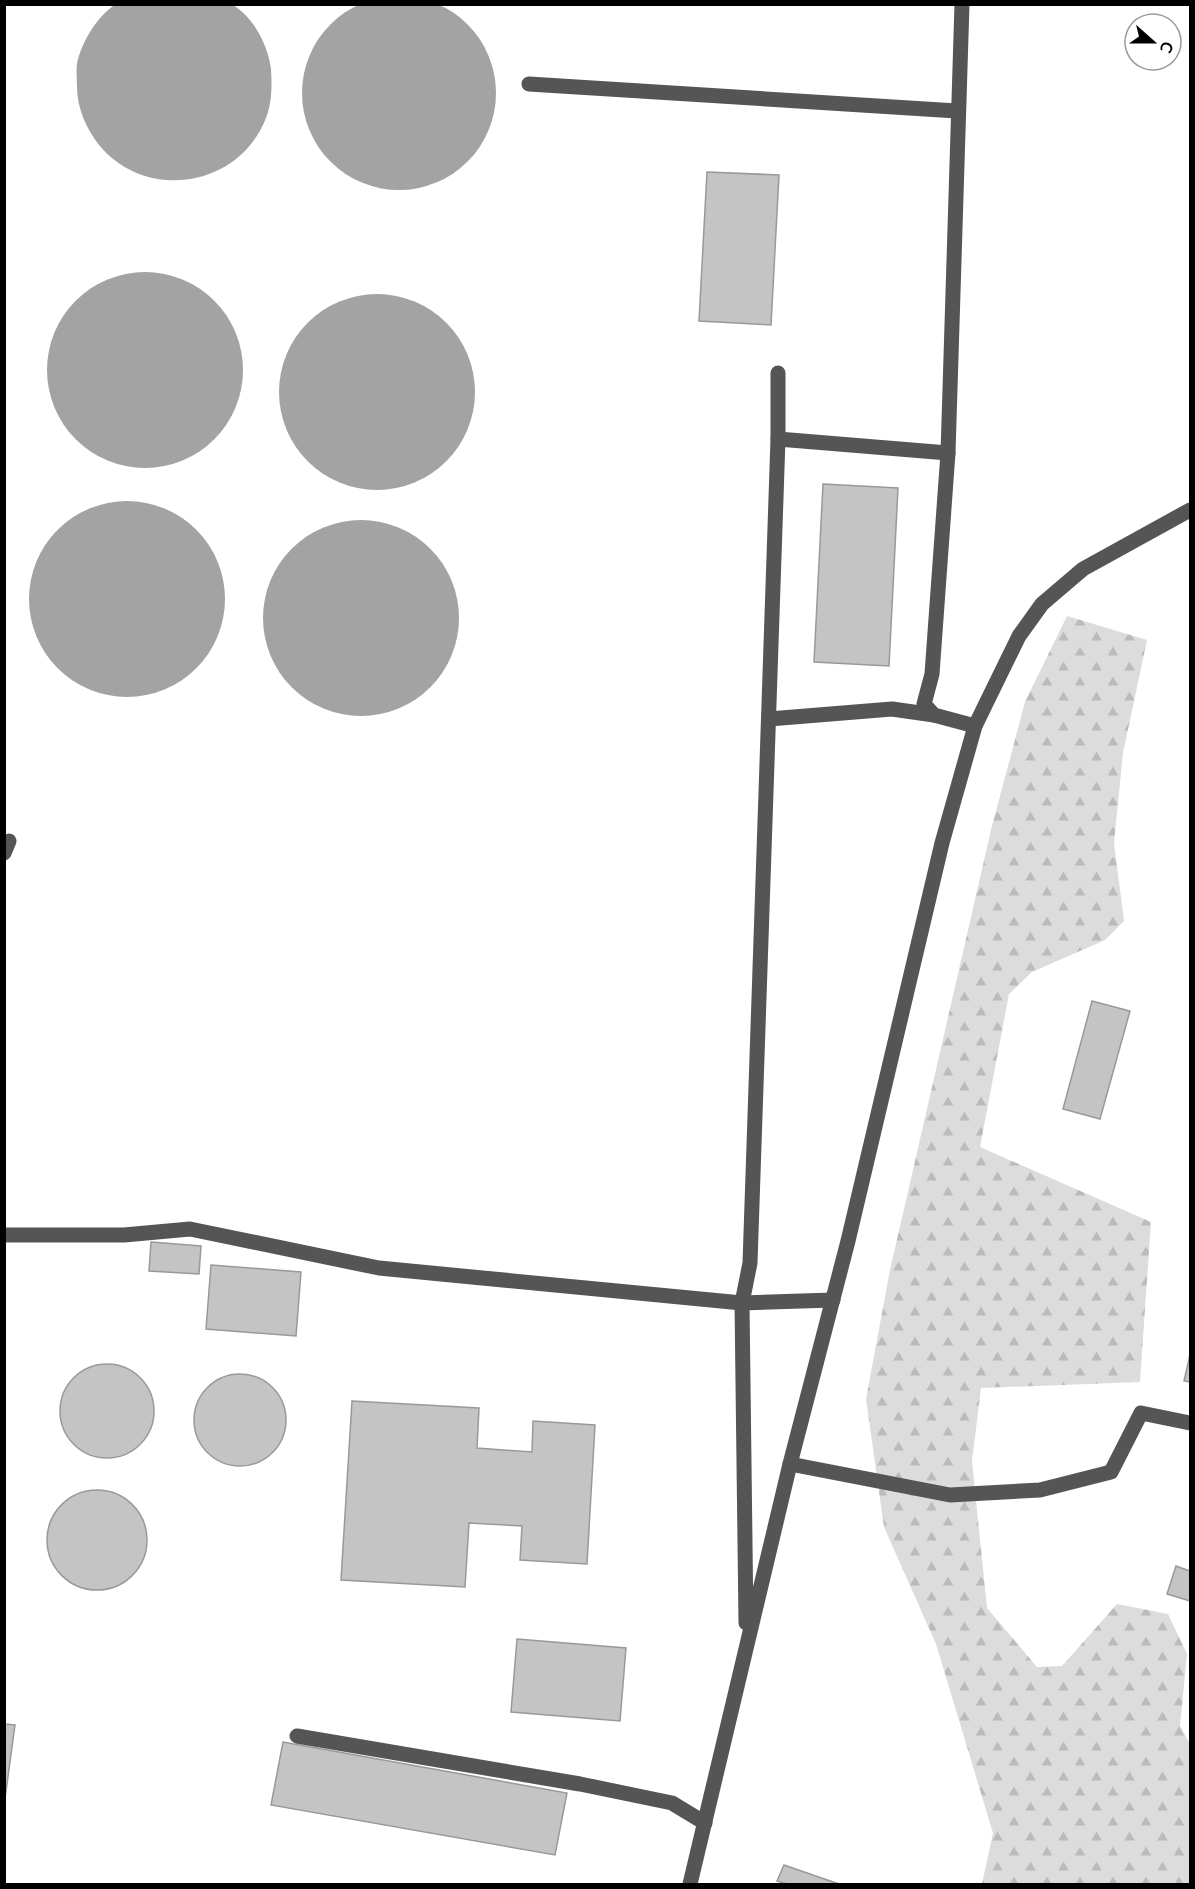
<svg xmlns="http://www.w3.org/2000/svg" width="1195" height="1889" font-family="Lato,sans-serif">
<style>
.forest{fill:url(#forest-firs)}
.water{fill:#a3a3a3}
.building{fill:#c4c4c4;stroke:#999;stroke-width:1.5}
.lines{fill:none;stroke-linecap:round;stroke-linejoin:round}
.minor{stroke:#555;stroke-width:15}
</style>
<defs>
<pattern id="forest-firs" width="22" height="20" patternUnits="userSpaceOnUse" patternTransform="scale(1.5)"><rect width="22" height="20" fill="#dcdcdc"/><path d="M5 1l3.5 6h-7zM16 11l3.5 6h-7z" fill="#bbb"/></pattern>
</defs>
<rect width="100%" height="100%" fill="#fff"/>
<path class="forest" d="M 1067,616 L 1147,640 L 1123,753 L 1114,843 L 1124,921 L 1105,940 L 1032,972 L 1009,994 L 980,1147 L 1151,1222 L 1140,1382 L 981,1388 L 972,1461 L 987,1608 L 1037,1667 L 1062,1666 L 1117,1604 L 1168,1614 L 1187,1654 L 1180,1726 L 1190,1744 L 1190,1884 L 982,1884 L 993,1833 L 936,1644 L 884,1527 L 866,1399 L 890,1270 L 991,830 L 1025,702 Z"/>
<g class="water">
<circle cx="399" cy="93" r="97"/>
<path d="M 116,4 L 233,5 C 254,18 268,45 271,69 C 272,85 272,103 266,118 C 239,188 146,202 99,145 C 86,128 77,108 77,87 C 77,80 76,71 77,64 C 81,43 97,16 116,4 Z"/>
<circle cx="145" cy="370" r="98"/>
<circle cx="377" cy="392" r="98"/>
<circle cx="127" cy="599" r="98"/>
<circle cx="361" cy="618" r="98"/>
</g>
<g class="building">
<path d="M 707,172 L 779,175 L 771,325 L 699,321 Z"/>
<path d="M 823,484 L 898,488 L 889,666 L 814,662 Z"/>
<path d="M 1092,1001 L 1130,1011 L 1100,1119 L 1063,1109 Z"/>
<path d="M 151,1242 L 201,1246 L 199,1274 L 149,1271 Z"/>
<path d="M 211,1265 L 301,1272 L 296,1336 L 206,1329 Z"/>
<path d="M 1190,1355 L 1190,1382 L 1184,1381 Z"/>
<circle cx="107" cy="1411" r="47"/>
<circle cx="240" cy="1420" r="46"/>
<path d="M 352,1401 L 479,1408 L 477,1448 L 532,1452 L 533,1421 L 595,1425 L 587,1564 L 520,1560 L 522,1526 L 469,1523 L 465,1587 L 341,1580 Z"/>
<circle cx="97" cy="1540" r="50"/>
<path d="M 1176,1566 L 1190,1571 L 1190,1601 L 1167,1594 Z"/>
<path d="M 517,1639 L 626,1648 L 620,1721 L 511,1712 Z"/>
<path d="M 4,1724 L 15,1725 L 4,1806 Z"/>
<path d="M 283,1742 L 567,1793 L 555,1855 L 271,1805 Z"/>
<path d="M 784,1865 L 839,1884 L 787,1884 L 777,1881 Z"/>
</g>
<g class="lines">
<g class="minor">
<path d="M 962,4 L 948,453 L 932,674 L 924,704 L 934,715 L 975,726"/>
<path d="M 529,84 L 957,111"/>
<path d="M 778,439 L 948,453"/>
<path d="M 769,719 L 892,709 L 934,715"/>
<path d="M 4,853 L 9,841"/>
<path d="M 4,1235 L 124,1235 L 190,1229 L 379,1268 L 742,1303 L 833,1300"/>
<path d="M 790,1464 L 950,1495 L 1040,1490 L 1111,1472 L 1141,1413 L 1190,1423"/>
<path d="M 746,1623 L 742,1303 L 750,1263 L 778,439 L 778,373"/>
<path d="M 297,1736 L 580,1784 L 672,1803 L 705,1823"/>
<path d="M 690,1884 L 790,1464 L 848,1241 L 942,843 L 975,726 L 1019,636 L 1042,604 L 1083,569 L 1190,510"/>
</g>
</g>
<rect width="1195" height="1889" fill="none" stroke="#000000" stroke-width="12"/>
<g transform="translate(1153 42) rotate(111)"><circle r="28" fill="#ffffff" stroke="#999999" stroke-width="1.5"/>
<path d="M0-4.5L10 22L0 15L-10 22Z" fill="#000000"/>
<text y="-9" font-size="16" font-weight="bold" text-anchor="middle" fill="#000000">С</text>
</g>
</svg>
